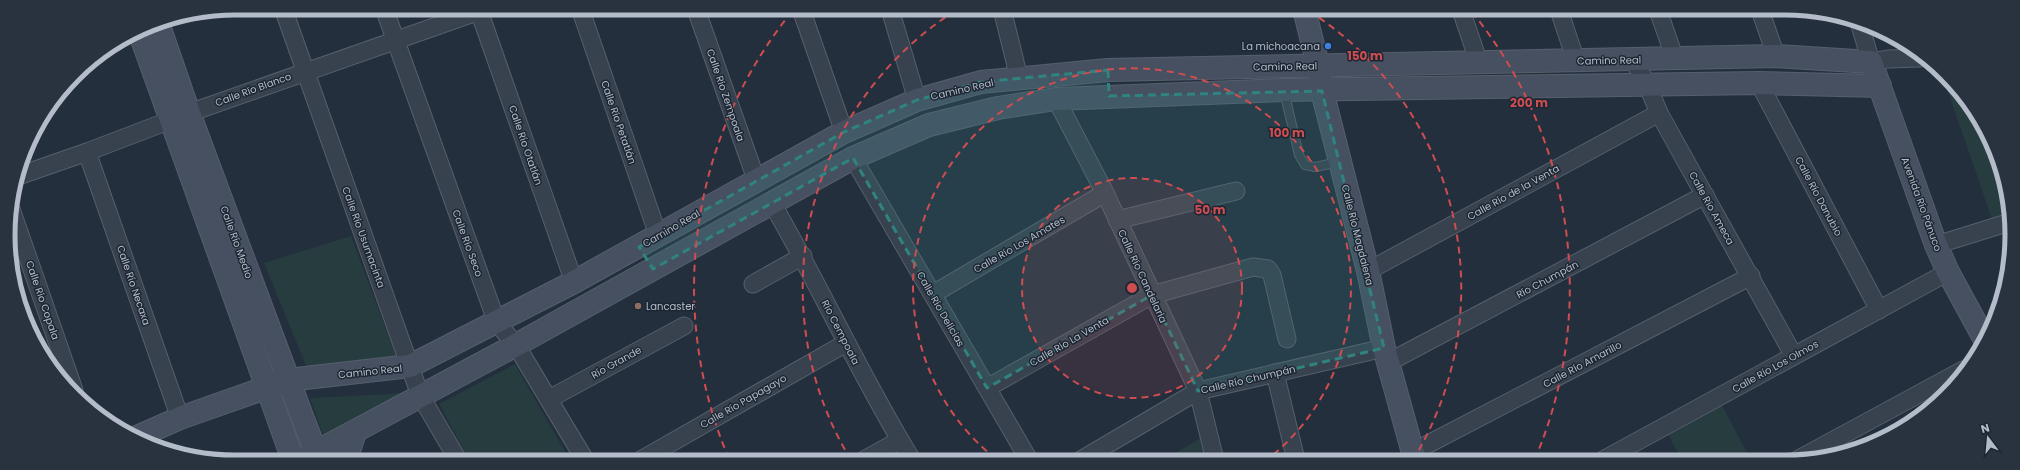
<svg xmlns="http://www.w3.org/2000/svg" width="2020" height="470" font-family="Poppins,sans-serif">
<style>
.green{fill:#263c3f}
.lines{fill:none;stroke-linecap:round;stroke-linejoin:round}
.lane-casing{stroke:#565f6c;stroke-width:10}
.street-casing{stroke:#565f6c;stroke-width:19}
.secondary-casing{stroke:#565f6c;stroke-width:24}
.lane{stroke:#38414e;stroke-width:8}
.street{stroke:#38414e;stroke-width:17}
.secondary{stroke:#465061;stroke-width:22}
.marked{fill:#308480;fill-opacity:0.2;stroke:#308480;stroke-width:3;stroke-dasharray:8 5;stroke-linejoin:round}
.ring{fill:none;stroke:#ce4d50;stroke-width:2;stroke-dasharray:7 5}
.shop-dot{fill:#3f7fe0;stroke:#1d2633;stroke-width:1.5}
.education-dot{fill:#8d6e63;stroke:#1d2633;stroke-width:1.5}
.labels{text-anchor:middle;stroke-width:3;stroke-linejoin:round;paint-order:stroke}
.poi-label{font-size:10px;fill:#b4bcc9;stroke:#1d2633;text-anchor:end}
.street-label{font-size:10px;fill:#b4bcc9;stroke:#1d2633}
.rim{fill:none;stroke:#b4bcc9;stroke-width:5}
.centre{fill:#ce4d50;stroke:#1d2633;stroke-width:2}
.ring-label{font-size:12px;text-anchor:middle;font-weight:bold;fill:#ce4d50;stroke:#1d2633;stroke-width:3;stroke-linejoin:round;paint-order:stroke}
</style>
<rect width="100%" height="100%" fill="#242f3e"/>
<g class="green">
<path d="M 1943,77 L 1965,97 L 2004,176 L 2007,217 L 1992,219 Z"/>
<path d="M 351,236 L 396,356 L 307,368 L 264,263 Z"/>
<path d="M 515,364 L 570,460 L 469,460 L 439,404 Z"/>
<path d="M 409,393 L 324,438 L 310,398 Z"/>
<path d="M 1720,402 L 1751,460 L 1682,460 L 1666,431 Z"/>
<path d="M 1204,436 L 1210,460 L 1164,460 Z"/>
</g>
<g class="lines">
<g class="lane-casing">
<path id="lane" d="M 1284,91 L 1299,155 L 1305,165 L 1315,167 L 1339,162"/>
</g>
<g class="street-casing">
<g id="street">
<path d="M 283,8 L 420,395 L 458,460"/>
<path d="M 384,8 L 497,323 L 516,345 L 585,460"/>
<path d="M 478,8 L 574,282"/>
<path d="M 580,8 L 658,235"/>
<path d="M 696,9 L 757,182"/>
<path d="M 801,9 L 844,132"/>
<path d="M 890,9 L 917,100"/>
<path d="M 1002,9 L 1019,78"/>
<path d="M 1461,10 L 1479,63"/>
<path d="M 1559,10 L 1576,61"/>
<path d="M 1658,10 L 1675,59"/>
<path d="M 1760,10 L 1776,56"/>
<path d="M 1860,25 L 1871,62 L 1888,59 L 1920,58"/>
<path d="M 1633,60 L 1647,84 L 1659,113 L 1794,356"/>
<path d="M 1759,83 L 1879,310"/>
<path d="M 1056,99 L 1105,193 L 1198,391 L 1215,460"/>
<path d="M 87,152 L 180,418"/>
<path d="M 853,158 L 1029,460"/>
<path d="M 21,175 L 87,152 L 189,113 L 488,8"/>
<path d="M 772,203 C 821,288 861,377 912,460"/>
<path d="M 11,209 L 74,390"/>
<path d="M 1117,220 L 1236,191"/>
<path d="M 1936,245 L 2007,223"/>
<path d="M 1368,271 L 1659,113"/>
<path d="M 753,284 L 803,256"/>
<path d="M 933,294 L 1105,193"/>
<path d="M 1389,362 L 1705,195"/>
<path d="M 1275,373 L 1296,460"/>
<path d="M 987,388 L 1152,295 L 1253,267 L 1268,269 L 1272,275 L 1287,339"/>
<path d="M 549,399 L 684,326"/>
<path d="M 1413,452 L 1751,276"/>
<path d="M 641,460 L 846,343"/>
<path d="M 864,460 L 900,440"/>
<path d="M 1081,460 L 1198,391 L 1384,348"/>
<path d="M 1603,460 L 1948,272"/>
<path d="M 1797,460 L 1963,370"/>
</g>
</g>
<g class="secondary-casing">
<g id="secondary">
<path d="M 1304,9 L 1318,65 L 1322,91 L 1368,271 L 1384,348 L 1415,460"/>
<path d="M 158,23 L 189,113 L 303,419 L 319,460"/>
<path d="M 139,31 L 293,460"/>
<path d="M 137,437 L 180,418 L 288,380 L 410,366 L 574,282 L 844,132 L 917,100 L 981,82 L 1108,70 L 1776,56 L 1871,62 L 1936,245 L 1948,272 L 1985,340"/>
<path d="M 301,460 L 516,345 L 853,158 L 929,125 L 998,108 L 1056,99 L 1284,90 L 1759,83 L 1880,86"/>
<path d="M 346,460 L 355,432"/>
</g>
</g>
<use href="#lane" class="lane"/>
<use href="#street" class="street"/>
<use href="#secondary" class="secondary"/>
</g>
<path class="marked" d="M 1108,70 L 1109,96 L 1322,91 L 1384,348 L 1198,391 L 1152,295 L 987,388 L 853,158 L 653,269 L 639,247 L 844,132 L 917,100 L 981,82 Z"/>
<circle cx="1132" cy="288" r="110" fill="#ce4d50" fill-opacity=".12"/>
<g class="ring">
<circle cx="1132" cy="288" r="110"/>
<path d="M996 459A219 219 0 1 1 1268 459"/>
<path d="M851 460A329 329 0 0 1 958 9M1309 11A329 329 0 0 1 1413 460"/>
<path d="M729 459A438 438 0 0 1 794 9M1472 12A438 438 0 0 1 1535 459"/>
</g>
<circle class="shop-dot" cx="1328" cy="46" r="4"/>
<circle class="education-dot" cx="638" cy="306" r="4"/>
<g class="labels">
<g class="poi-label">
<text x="1320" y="50">La michoacana</text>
<text x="646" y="310" text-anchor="start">Lancaster</text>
</g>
<g class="street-label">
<text transform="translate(1609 60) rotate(-1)" y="4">Camino Real</text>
<text transform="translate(1285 66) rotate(-1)" y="4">Camino Real</text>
<text transform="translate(253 89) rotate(-20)" y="4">Calle Río Blanco</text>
<text transform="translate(962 89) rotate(-13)" y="4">Camino Real</text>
<text transform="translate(726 95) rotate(71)" y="4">Calle Río Zempoala</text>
<text transform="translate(619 122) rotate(71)" y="4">Calle Río Petatlán</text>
<text transform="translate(526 145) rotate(71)" y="4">Calle Río Otatlán</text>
<text transform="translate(1513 192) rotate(-29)" y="4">Calle Río de la Venta</text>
<text transform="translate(1819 196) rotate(62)" y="4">Calle Río Danubio</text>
<text transform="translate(1922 204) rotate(70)" y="4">Avenida Río Pánuco</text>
<text transform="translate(1712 208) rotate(61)" y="4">Calle Río Ameca</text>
<text transform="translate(671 228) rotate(-30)" y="4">Camino Real</text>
<text transform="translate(1358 235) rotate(76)" y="4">Calle Río Magdalena</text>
<text transform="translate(364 237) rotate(70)" y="4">Calle Río Usumacinta</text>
<text transform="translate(237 242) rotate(70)" y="4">Calle Río Medio</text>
<text transform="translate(468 243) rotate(70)" y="4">Calle Río Seco</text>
<text transform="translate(1019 244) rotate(-30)" y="4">Calle Río Los Amates</text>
<text transform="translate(1143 276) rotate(65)" y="4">Calle Río Candelaria</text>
<text transform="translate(1547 279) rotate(-28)" y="4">Río Chumpán</text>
<text transform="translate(134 285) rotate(71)" y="4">Calle Río Necaxa</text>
<text transform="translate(43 300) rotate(71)" y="4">Calle Río Copala</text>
<text transform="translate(941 309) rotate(60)" y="4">Calle Río Delicias</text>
<text transform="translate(841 332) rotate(63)" y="4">Río Cempoala</text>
<text transform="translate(1069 341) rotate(-30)" y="4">Calle Río La Venta</text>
<text transform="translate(616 362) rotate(-29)" y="4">Río Grande</text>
<text transform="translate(1582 364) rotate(-28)" y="4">Calle Río Amarillo</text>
<text transform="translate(1775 366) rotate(-29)" y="4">Calle Río Los Olmos</text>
<text transform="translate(370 371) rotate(-6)" y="4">Camino Real</text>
<text transform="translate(1248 379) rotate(-13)" y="4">Calle Río Chumpán</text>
<text transform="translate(743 401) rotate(-30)" y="4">Calle Río Papagayo</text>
</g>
</g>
<path d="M0 0H2020V470H0ZM235 15H1785A220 220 0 0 1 2005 235V235A220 220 0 0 1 1785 455H235A220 220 0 0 1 15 235V235A220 220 0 0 1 235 15Z" fill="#29323f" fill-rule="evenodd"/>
<path class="rim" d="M235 15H1785A220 220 0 0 1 2005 235V235A220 220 0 0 1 1785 455H235A220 220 0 0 1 15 235V235A220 220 0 0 1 235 15Z"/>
<circle cx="1132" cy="288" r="6" class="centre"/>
<g class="ring-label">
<text x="1365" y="60">150 m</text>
<text x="1529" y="107">200 m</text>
<text x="1287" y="137">100 m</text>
<text x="1210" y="214">50 m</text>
</g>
<g transform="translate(1988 438) rotate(344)" stroke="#1d2633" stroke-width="3" paint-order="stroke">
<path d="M0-3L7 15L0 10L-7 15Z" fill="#b4bcc9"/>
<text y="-6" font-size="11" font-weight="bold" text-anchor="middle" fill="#b4bcc9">N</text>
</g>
</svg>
